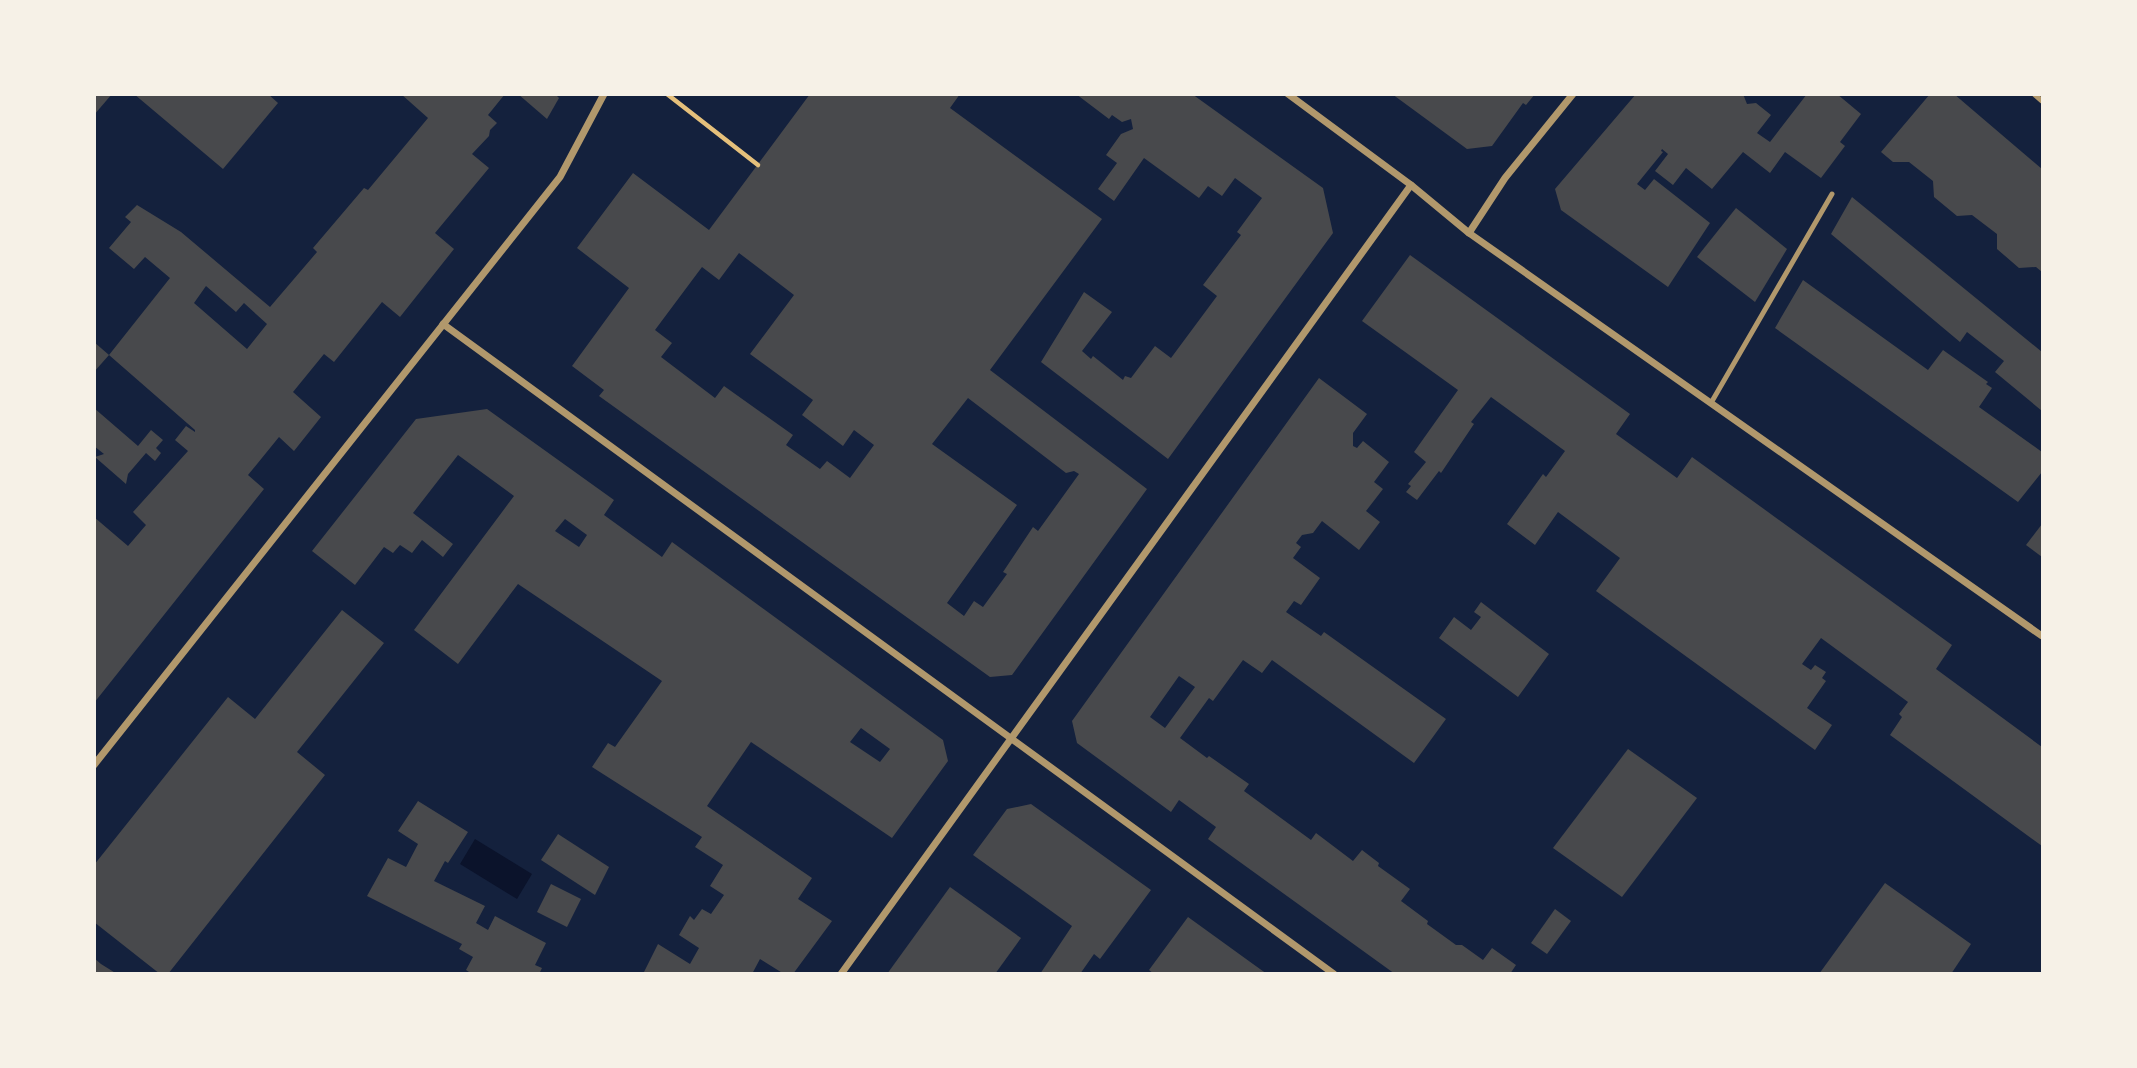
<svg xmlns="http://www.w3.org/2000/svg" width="2137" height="1068" font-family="'Roboto Condensed',sans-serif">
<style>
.water{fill:#0b132b}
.building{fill:#48494c;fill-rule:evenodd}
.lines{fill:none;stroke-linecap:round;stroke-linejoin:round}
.path{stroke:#e5c07b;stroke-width:4.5}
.service{stroke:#b1986c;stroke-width:5}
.minor{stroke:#b1986c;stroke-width:7}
</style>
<rect width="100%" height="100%" fill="#14213d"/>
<path class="water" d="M 475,839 L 532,874 L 517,899 L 460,864 Z"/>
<g class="building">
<path d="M 94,94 L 112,94 L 94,115 Z"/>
<path d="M 134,94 L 268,94 L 278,103 L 223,169 Z"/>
<path d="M 401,94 L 505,94 L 488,115 L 497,123 L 490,130 L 489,136 L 472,154 L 489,168 L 435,233 L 454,249 L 400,317 L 382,302 L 334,362 L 324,354 L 293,392 L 321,417 L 294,451 L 279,437 L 248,475 L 264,489 L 94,703 L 94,517 L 128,546 L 146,525 L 133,512 L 188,451 L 175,440 L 186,426 L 195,432 L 195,430 L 109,355 L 170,278 L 145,257 L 134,269 L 109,248 L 131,222 L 125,217 L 137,205 L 181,232 L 270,307 L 317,252 L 313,248 L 364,188 L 368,190 L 428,118 ZM 206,286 L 236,312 L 244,303 L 267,324 L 247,349 L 194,303 Z"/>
<path d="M 518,94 L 555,94 L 559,98 L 547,119 Z"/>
<path d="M 810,94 L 960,94 L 950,108 L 1102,219 L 990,370 L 1147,489 L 1012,675 L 990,677 L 599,396 L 604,390 L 572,366 L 629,288 L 577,248 L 633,173 L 709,230 ZM 739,253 L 794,295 L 750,354 L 813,400 L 802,415 L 843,446 L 854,430 L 874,445 L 850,478 L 827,461 L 820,469 L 786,445 L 793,435 L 724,386 L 715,398 L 661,357 L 672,343 L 655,330 L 702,267 L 719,280 ZM 968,398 L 1066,473 L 1074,471 L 1079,474 L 1038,531 L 1033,527 L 1003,572 L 1007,574 L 983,607 L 974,601 L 964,616 L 947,603 L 1017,505 L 932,444 Z"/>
<path d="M 1076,94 L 1192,94 L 1323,188 L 1333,233 L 1168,459 L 1041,362 L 1084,292 L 1112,312 L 1082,351 L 1091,359 L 1093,356 L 1123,380 L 1125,376 L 1131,378 L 1155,346 L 1171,358 L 1217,296 L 1203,285 L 1241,235 L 1237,232 L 1262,198 L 1235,178 L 1222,196 L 1208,186 L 1199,198 L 1144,158 L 1114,201 L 1098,189 L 1117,163 L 1106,155 L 1121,134 L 1133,129 L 1131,119 L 1122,122 L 1112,115 L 1109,119 Z"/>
<path d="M 1392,94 L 1535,94 L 1526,105 L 1523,103 L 1492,146 L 1467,149 Z"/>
<path d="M 1636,94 L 1743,94 L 1747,104 L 1756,103 L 1771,115 L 1757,133 L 1770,142 L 1807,94 L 1837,94 L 1861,114 L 1840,142 L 1845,146 L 1821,178 L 1785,152 L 1770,173 L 1743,152 L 1712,189 L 1686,168 L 1673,185 L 1655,171 L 1668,154 L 1662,149 L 1661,151 L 1663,152 L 1637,184 L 1645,190 L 1654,179 L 1710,223 L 1668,287 L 1561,210 L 1555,189 Z"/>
<path d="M 1930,94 L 1954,94 L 2042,169 L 2042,272 L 2036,267 L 2019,268 L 1997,249 L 1997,234 L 1972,215 L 1957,216 L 1934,197 L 1933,181 L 1909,162 L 1893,162 L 1881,152 Z"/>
<path d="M 1852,197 L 2042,352 L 2042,411 L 1995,372 L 2004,361 L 1967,332 L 1960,342 L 1831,234 Z"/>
<path d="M 1736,208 L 1787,249 L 1755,302 L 1697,257 Z"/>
<path d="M 1410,255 L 1630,414 L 1616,434 L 1677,478 L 1692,457 L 1952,645 L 1936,669 L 2042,747 L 2042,846 L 1890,735 L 1902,717 L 1899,714 L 1908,702 L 1821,638 L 1802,664 L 1811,670 L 1815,665 L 1826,672 L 1822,678 L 1826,681 L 1807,708 L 1832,725 L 1815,750 L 1596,591 L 1620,558 L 1558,512 L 1535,545 L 1507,524 L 1543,474 L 1546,477 L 1565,451 L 1491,397 L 1471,422 L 1474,424 L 1441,473 L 1439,471 L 1417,500 L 1406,492 L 1411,486 L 1408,484 L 1426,462 L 1414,452 L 1458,390 L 1362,321 Z"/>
<path d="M 1803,280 L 1928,370 L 1943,350 L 1988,382 L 1986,384 L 1992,388 L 1979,407 L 2042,452 L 2042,472 L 2018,502 L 1775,328 Z"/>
<path d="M 94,342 L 109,355 L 94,372 Z"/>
<path d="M 1319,378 L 1367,414 L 1353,433 L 1353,446 L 1357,448 L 1363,441 L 1389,462 L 1374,482 L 1383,489 L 1366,511 L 1380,522 L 1359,550 L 1322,521 L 1313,533 L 1302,535 L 1296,543 L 1301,547 L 1293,558 L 1320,578 L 1301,605 L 1294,601 L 1286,612 L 1321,636 L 1324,632 L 1446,719 L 1414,763 L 1272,660 L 1262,673 L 1243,660 L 1213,701 L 1209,698 L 1180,738 L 1207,758 L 1209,756 L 1249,784 L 1244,791 L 1311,840 L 1316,833 L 1353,861 L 1362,850 L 1379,863 L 1378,866 L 1410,889 L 1401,901 L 1428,921 L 1427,924 L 1456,945 L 1462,945 L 1483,960 L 1492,948 L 1516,965 L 1510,974 L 1395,974 L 1208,839 L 1216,827 L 1179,800 L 1171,812 L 1077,743 L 1072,721 ZM 1179,676 L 1195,687 L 1165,728 L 1150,717 Z"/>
<path d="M 94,408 L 138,446 L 151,430 L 163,440 L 156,448 L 161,453 L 155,461 L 146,453 L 128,474 L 126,484 L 95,457 L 104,454 L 94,446 Z"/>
<path d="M 487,409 L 614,500 L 604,515 L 662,557 L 672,542 L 943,740 L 948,761 L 892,838 L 751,742 L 707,806 L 812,878 L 798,899 L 832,921 L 793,974 L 784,974 L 760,959 L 752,974 L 643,974 L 658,944 L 690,964 L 699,948 L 679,935 L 690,916 L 694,920 L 702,909 L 711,914 L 724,895 L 710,886 L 723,865 L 695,847 L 702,837 L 592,767 L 608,743 L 615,747 L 662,681 L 518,584 L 458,664 L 414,630 L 514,496 L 458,455 L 413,513 L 453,544 L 443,557 L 422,540 L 412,553 L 400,545 L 393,553 L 384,547 L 355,585 L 312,551 L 416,419 ZM 565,519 L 587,535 L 579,547 L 555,531 ZM 861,728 L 890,749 L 880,762 L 850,742 Z"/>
<path d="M 2042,524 L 2042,557 L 2026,545 Z"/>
<path d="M 1481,602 L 1549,654 L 1518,697 L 1439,638 L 1454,617 L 1471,630 L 1481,617 L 1474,612 Z"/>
<path d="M 342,610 L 384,643 L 297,752 L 325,775 L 168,974 L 160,974 L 94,922 L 94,865 L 228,697 L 255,719 Z"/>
<path d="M 1628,749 L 1697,798 L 1622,897 L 1553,848 Z"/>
<path d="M 418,801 L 468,832 L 448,863 L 445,861 L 434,881 L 485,906 L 476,923 L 488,930 L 495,916 L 546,943 L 535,965 L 542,968 L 539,974 L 472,974 L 466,970 L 473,957 L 459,949 L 462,944 L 367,896 L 388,858 L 406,867 L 418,844 L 398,831 Z"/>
<path d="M 1031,804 L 1151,890 L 1100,959 L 1094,954 L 1080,974 L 1040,974 L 1072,926 L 973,855 L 1007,809 Z"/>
<path d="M 558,834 L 609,867 L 595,895 L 541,860 Z"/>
<path d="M 1885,883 L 1971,944 L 1951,974 L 1819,974 Z"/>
<path d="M 551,884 L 581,899 L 567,927 L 537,912 Z"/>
<path d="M 950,887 L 1021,938 L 995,974 L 887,974 Z"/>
<path d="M 1555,909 L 1571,921 L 1547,954 L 1531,943 Z"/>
<path d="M 1188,917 L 1253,964 L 1267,974 L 1154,974 L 1149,970 Z"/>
<path d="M 94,958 L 101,964 L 117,974 L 94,974 Z"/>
</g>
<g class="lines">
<path class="path" d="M 667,94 L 758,165"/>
<g class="service">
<path d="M 2034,94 L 2042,101"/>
<path d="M 1711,403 L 1832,194"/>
</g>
<g class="minor">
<path d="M 1288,94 L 1411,185 L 1469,233 L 2042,636"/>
<path d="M 1469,233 L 1505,178 L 1573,94"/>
<path d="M 443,324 L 1334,974"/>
<path d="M 94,765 L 560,177 L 604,94"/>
<path d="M 841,974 L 1411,185"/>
</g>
</g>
<rect width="2137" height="1068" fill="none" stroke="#f6f1e7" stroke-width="192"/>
</svg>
